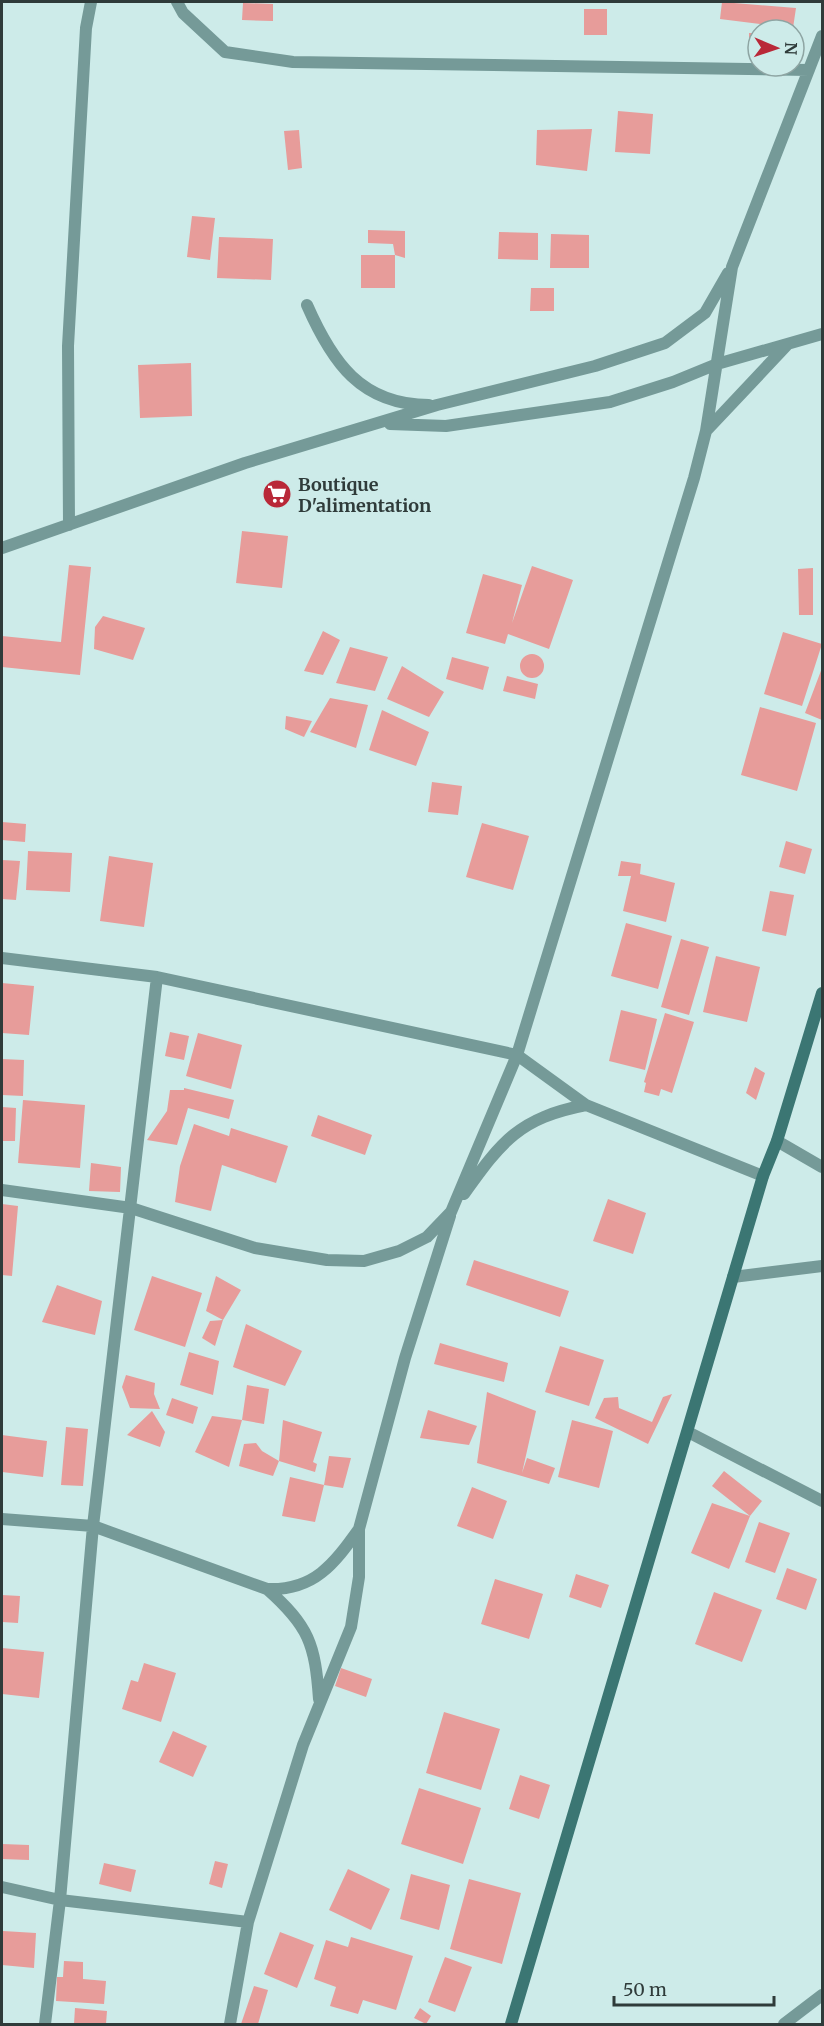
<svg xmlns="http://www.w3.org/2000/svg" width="824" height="2026" viewBox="0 0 824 2026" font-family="Merriweather,serif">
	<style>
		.building { fill: #e79c9a }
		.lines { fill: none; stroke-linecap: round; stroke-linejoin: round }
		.minor { stroke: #759a98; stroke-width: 12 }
		.secondary { stroke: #3b7673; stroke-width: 12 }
		.labels { text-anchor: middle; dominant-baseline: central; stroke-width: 5; stroke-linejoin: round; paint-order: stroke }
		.poi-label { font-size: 18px; font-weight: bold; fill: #2f3b3a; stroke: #cdebe9; text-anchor: start }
	</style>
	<rect width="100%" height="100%" fill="#cdebe9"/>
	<path class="building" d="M722,2L796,8L793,28L720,19Z
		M243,3L273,4V21L242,20Z
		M584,9H607V35H584Z
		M749,33H758V47H749Z
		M618,111L653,114L650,154L615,152Z
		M592,129L587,171L536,165L537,130Z
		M299,130L302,168L288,170L284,131Z
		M192,216L215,218L210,260L187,257Z
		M368,230L405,231V258L395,255V288H361V255H395L393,244L368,243Z
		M499,232L538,233V260L498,259Z
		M551,234L589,235V268H550Z
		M219,237L273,239L271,280L217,278Z
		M531,288H554V311H530Z
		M191,363L192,416L140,418L138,365Z
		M242,531L288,536L282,588L236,583Z
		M69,565L91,567L80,675L2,667V636L61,642Z
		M532,566L573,580L549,649L508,634L505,644L466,633L483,574L522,585L512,623Z
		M813,568V615H799L798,569Z
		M103,616L145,628L133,660L94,649L95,627Z
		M323,631L340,640L323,675L304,671Z
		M783,632L822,644L802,706L764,694Z
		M350,647L388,657L375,691L336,683Z
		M520 666a12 12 0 1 1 24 0a12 12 0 1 1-24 0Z
		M452,657L489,667L483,690L446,679Z
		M402,666L444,692L429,717L387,699Z
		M822,668V720L805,713Z
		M507,676L538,684L535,699L503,691Z
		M330,698L368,705L356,748L310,732Z
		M760,707L816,723L797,791L741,775Z
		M382,710L429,732L416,766L369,750Z
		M286,716L312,721L304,737L285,729Z
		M432,782L462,786L458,815L428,812Z
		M2,822L26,824L25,842L2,840Z
		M482,823L529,836L513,890L466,877Z
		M786,841L812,849L805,874L779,867Z
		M28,851L72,853L70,892L26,890Z
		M109,856L153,863L144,927L100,921Z
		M2,860L20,861L16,900L2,899Z
		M621,861L641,864L640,874L675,883L666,922L623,911L631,876H618Z
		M770,891L794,895L786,936L762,931Z
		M626,923L672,936L658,989L611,976Z
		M681,939L709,947L689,1015L661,1007Z
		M716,956L760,967L747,1022L703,1012Z
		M2,983L34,986L29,1035L2,1033Z
		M621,1010L657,1019L645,1070L609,1061Z
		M665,1013L694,1022L672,1093L661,1089L659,1096L644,1092L646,1083L644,1082Z
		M170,1032L189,1036L184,1060L165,1056Z
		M198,1033L242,1045L231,1089L186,1076Z
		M2,1059L24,1060L23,1096L2,1095Z
		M755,1067L765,1073L756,1100L746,1093Z
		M184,1088L234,1100L229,1119L188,1108L177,1145L147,1140L167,1111L170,1090H184Z
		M23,1100L85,1105L80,1168L18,1163Z
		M2,1107L16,1108L15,1141H2Z
		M318,1115L372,1135L365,1155L311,1136Z
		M194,1124L229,1136L231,1128L288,1146L276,1183L222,1165L211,1211L175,1202L180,1166Z
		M91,1163L121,1167L120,1192L89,1191Z
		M608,1199L646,1213L633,1254L593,1241Z
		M2,1204L18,1206L12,1276L2,1275Z
		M474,1260L569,1291L560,1317L466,1285Z
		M152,1276L202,1293L185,1347L134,1330Z
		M216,1276L241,1290L223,1320L206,1311Z
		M57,1285L102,1301L95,1335L42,1322Z
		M223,1320L215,1346L202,1338L210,1321Z
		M246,1324L302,1351L285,1386L233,1367Z
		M440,1343L508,1363L504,1382L434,1364Z
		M560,1346L604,1360L589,1406L545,1392Z
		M189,1352L219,1361L213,1395L180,1385Z
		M126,1375L155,1383L154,1394L160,1409L130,1408L122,1387Z
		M247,1385L269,1389L264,1424L242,1420Z
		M487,1392L536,1411L522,1473L527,1458L555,1468L549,1484L477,1463Z
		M672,1394L648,1444L595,1418L604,1398L618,1397L619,1408L652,1422L663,1397Z
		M172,1398L198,1407L193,1424L166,1415Z
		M428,1410L477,1426L469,1445L420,1438Z
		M152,1411L165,1432L160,1447L127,1435Z
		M212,1416L242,1420L229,1467L195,1452Z
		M283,1420L322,1432L313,1462L317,1464L315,1472L279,1461L273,1476L239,1466L244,1444L256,1443L262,1451L279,1461Z
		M572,1420L613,1431L599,1488L558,1477Z
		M66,1427L88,1429L83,1486L61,1485Z
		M2,1435L47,1441L43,1477L2,1472Z
		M329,1456L351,1458L343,1488L324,1485Z
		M724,1471L762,1501L750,1516L712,1486Z
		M290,1477L324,1485L315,1522L282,1516Z
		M472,1487L507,1501L493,1539L457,1526Z
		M712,1503L750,1516L729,1569L691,1553Z
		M759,1522L790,1533L775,1573L745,1562Z
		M787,1568L817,1579L806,1610L776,1599Z
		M576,1574L609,1585L601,1608L569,1597Z
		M495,1579L543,1594L529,1639L481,1624Z
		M714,1592L762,1610L742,1662L695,1644Z
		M2,1595L20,1596L18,1623L2,1622Z
		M2,1648L44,1652L39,1698L2,1694Z
		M144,1663L176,1673L161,1722L122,1709L131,1680L138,1682Z
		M341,1668L372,1679L366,1697L335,1686Z
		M444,1712L500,1729L481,1790L426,1773Z
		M173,1731L207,1746L193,1777L159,1762Z
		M520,1775L550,1785L539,1819L509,1809Z
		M419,1788L481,1808L463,1864L401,1844Z
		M2,1844L29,1845V1860L2,1859Z
		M215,1861L228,1864L222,1888L209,1884Z
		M104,1863L136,1870L131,1892L99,1884Z
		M348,1869L390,1889L371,1930L329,1910Z
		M411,1874L450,1885L439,1930L400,1919Z
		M469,1879L521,1893L502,1964L450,1949Z
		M3,1931L36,1933L34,1968L2,1965Z
		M280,1932L314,1945L297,1988L264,1974Z
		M351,1937L413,1956L396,2010L363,2000L358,2014L330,2006L336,1987L314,1979L326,1940L348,1947Z
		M445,1957L472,1967L455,2012L428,2002Z
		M64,1961L83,1962V1979L106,1981L104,2004L56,2001L57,1977H63Z
		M254,1986L268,1990L258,2024H241Z
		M75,2008L107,2011L106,2024H74Z
		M420,2008L431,2016L426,2024L414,2018Z"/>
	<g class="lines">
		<path class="minor" d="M177,2L183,13L225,52L293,62L809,70
			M307,305C332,362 361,405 429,405
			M390,424L446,426L610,402L673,382L717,364L822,334
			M707,430L787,345
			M69,525L68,346L86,28L91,2
			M2,548L245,463L437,405L595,366L665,343L705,313L728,273
			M2,958L157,977L517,1055L586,1105L763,1176
			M777,1141L822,1167
			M2,1190L131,1208L255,1248L327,1260L364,1261L399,1251L427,1237L451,1212L517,1055L694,478L706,431L732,267L822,36
			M464,1194C502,1141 519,1118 586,1105
			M733,1277L822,1266
			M688,1432L822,1501
			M2,1519L93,1526L267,1589C314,1591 334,1564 359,1529
			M267,1589C309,1626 315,1644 319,1699
			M2,1887L60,1900L248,1922
			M45,2024L60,1900L93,1526L157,977
			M230,2024L248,1922L303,1745L351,1627L359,1577V1529L405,1358L450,1216
			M784,2024L822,1995"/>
		<path class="secondary" d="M511,2024L763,1176L777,1141L822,993"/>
	</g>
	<defs>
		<g id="supermarket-disc" transform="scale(1.5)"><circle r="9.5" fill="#b92838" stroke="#cdebe9"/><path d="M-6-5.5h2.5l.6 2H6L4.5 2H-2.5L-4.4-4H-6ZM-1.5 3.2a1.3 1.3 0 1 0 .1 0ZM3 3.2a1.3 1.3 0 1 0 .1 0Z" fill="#fff"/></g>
	</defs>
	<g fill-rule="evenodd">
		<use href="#supermarket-disc" x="277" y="494"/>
	</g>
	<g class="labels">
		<g class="poi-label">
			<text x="298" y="484">Boutique<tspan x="298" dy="21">D'alimentation</tspan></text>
		</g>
	</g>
	<rect width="824" height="2026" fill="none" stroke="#2f3b3a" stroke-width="6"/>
	<g transform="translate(776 48) rotate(92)"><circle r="28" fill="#cdebe9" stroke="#8ea5a3" stroke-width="1.5"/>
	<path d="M0-4.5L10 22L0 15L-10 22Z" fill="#b92838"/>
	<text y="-9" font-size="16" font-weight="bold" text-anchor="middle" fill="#2f3b3a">N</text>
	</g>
	<path d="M614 1996v9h160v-9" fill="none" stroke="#2f3b3a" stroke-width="3"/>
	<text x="623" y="1996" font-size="18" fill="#2f3b3a" stroke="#cdebe9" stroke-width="4.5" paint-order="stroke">50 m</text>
</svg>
